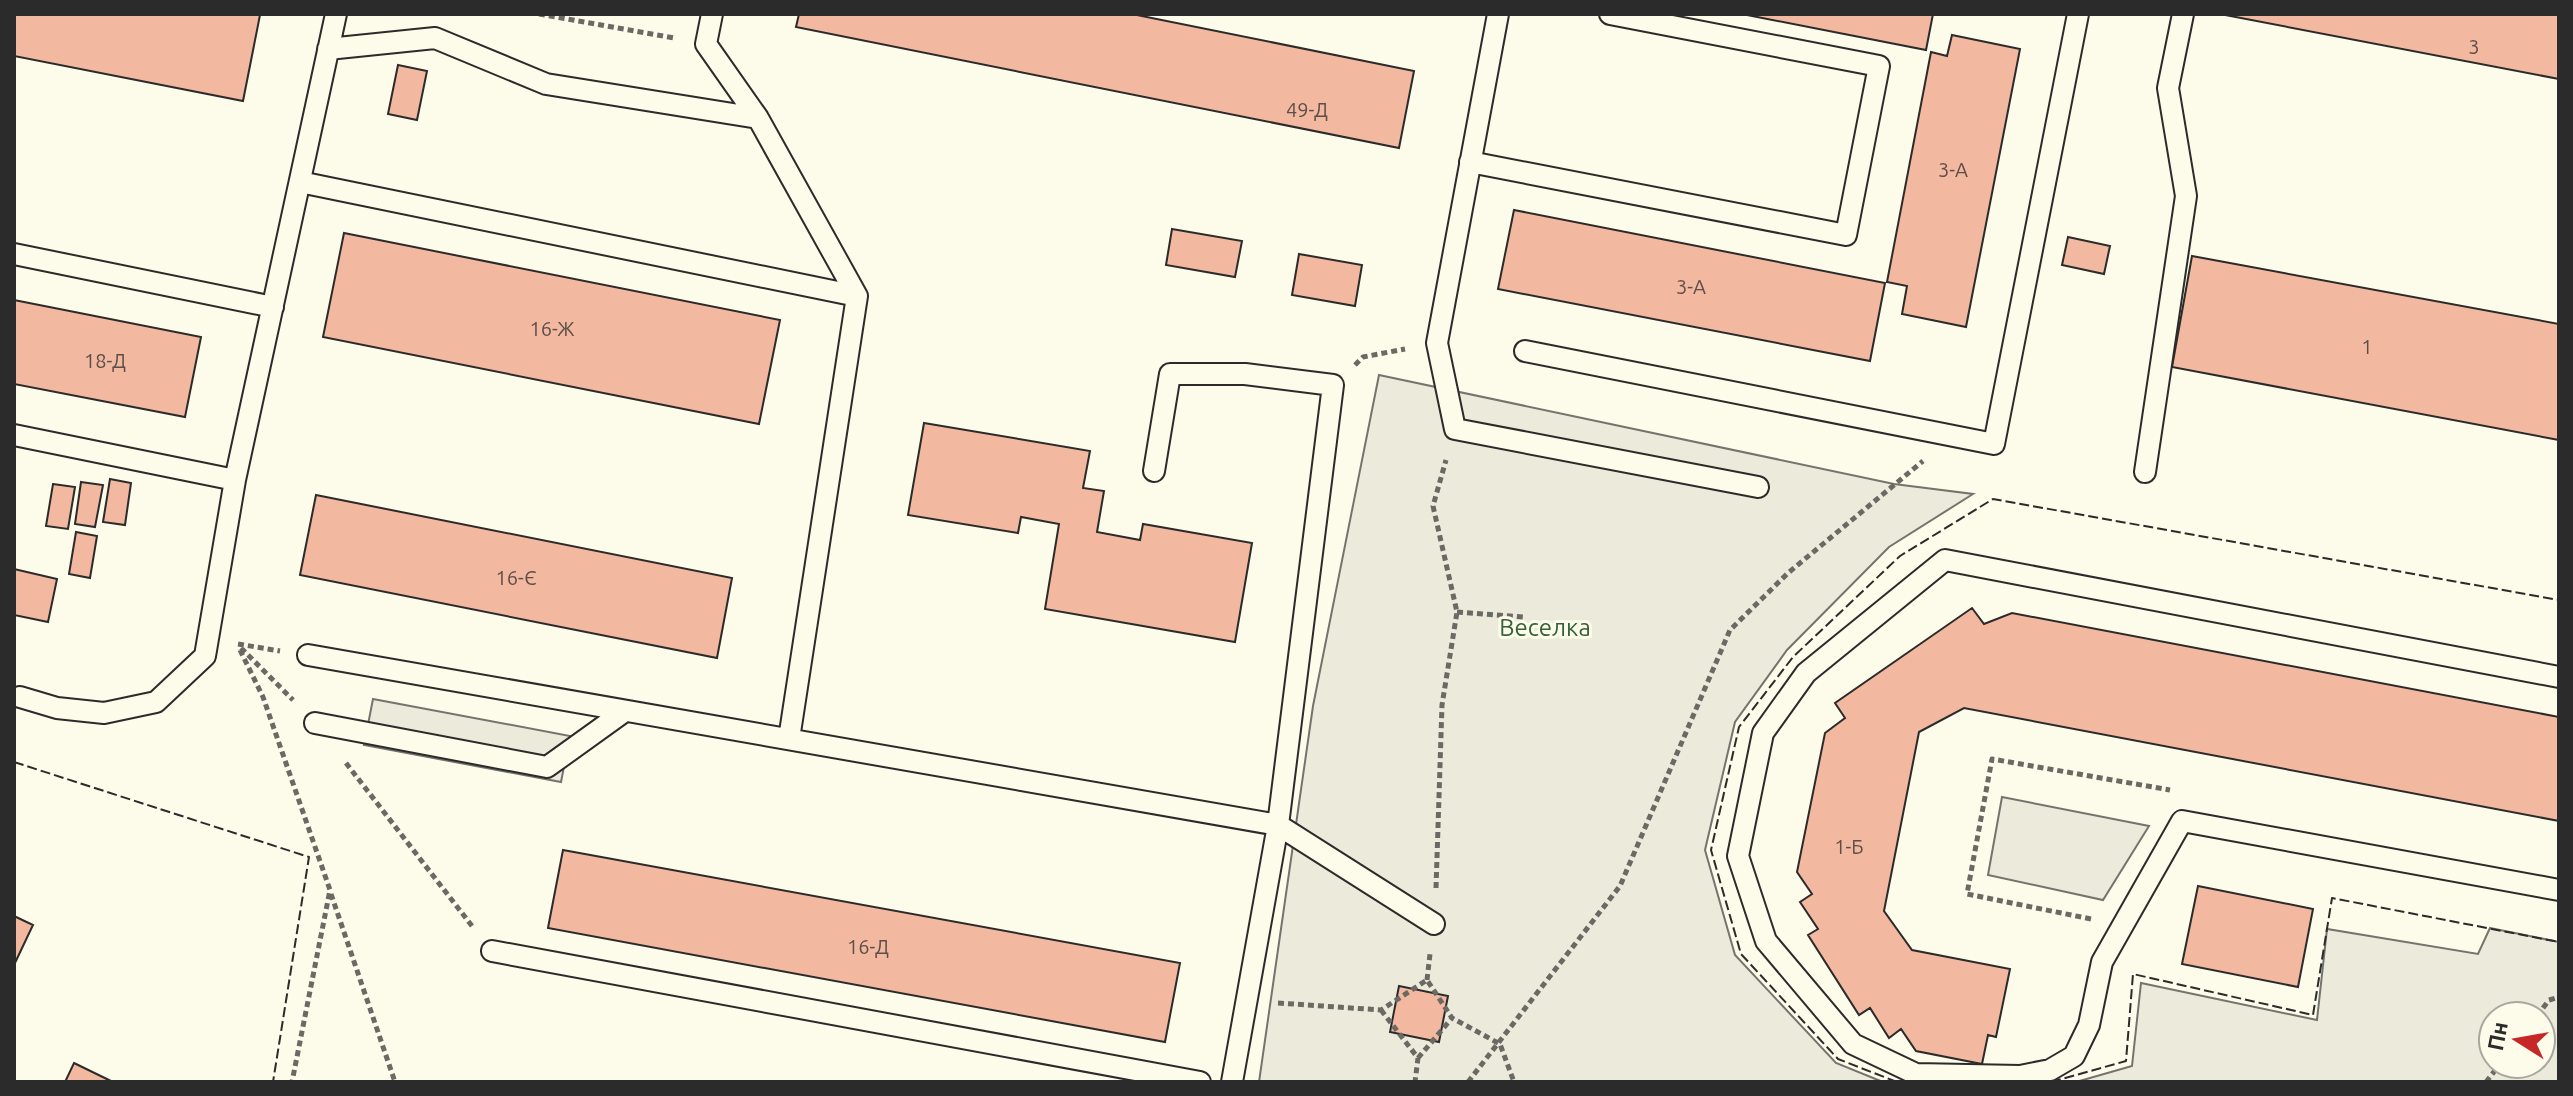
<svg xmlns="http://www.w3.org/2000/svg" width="2573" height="1096" viewBox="0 0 2573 1096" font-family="Ubuntu,sans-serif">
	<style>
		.green { fill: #ecebdb; stroke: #74746e; stroke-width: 2; fill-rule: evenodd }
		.parking { fill: #eceadb; stroke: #74746e; stroke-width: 2 }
		.building { fill: #f2b8a0; stroke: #2b2b2b; stroke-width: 2 }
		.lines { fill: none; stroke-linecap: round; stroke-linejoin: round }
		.service-casing { stroke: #2b2b2b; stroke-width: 24 }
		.path { stroke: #6a6964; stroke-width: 5; stroke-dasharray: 6 4; stroke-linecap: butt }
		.service { stroke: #fdfbea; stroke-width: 20 }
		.fence { stroke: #2b2b2b; stroke-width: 2; stroke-dasharray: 10 4; stroke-linecap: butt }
		.labels { text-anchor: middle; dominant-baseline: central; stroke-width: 6; stroke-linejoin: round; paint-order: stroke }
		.number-label { font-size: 20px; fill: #5d4e48 }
		.park-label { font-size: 24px; fill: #34623c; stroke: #fdfbea }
	</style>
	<rect width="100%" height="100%" fill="#fdfbea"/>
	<path class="green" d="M1379,375L1894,484L1973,494L1889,547L1787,650L1735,722L1705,850L1735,955L1836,1063L1883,1082H1259L1313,706Z
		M2002,797L2149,826L2103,900L1988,875Z
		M2490,928L2559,942V1082H2076L2132,1066L2141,983L2317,1020L2327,929L2478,954ZM2493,1016H2541V1064H2493Z"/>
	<path class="parking" d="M373,699L570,736L561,782L364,745Z"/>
	<path class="building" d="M14,14H256L260,15L243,101L14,56Z
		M799,14H1132L1414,71L1399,148L796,27Z
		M1742,14H1933L1926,50Z
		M2220,14H2559V79Z
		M1952,35L2020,49L1966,327L1902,314L1907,286L1887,282L1931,52L1947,56Z
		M1952,35L2020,49L1966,327L1902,314L1907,286L1887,282L1931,52L1947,56Z
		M398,65L427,71L417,120L388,114Z
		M1514,210L1885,283L1870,361L1498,289Z
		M1514,210L1885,283L1870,361L1498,289Z
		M1172,229L1242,241L1235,277L1166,265Z
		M344,233L780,320L759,424L323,337Z
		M2068,237L2110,246L2104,274L2062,265Z
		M1299,254L1362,265L1355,306L1292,295Z
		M2192,256L2559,324V440L2172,367Z
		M14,300L201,337L185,417L14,384Z
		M924,423L1090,451L1083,488L1104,491L1097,532L1140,540L1143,524L1252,543L1235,642L1045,609L1059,524L1021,517L1018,533L908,515Z
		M110,479L131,483L125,525L103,522Z
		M81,482L103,485L95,527L75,524Z
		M53,484L75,487L68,529L46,526Z
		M316,495L732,578L717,658L300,575Z
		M76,532L97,536L90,578L69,574Z
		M14,569L57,579L48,622L14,615Z
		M1972,608L1984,624L2012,613L2559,717V821L1964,708L1919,732L1884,911L1912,950L2010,969L1996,1037L1988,1035L1982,1064L1916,1051L1901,1029L1889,1038L1870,1008L1859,1015L1808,935L1818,929L1800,902L1812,894L1797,872L1825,733L1845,718L1835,703Z
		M563,850L1180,963L1165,1042L548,928Z
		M2198,886L2313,909L2298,987L2182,964Z
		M14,916L33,925L14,965Z
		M1399,986L1448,996L1439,1042L1390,1032Z
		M74,1063L113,1082H65Z"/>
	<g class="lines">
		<g class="service-casing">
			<path id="service" d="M712,14L706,44L758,118L857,296L789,739
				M1498,14L1437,343L1455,429L1758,487
				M328,49L435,38L546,84L758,118
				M1470,162L1846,235L1879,66L1610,14
				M300,182L857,296
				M14,254L273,307
				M1525,351L1994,444L2078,14
				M14,435L235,480
				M1154,471L1170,374H1245L1333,385L1278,825L1434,924
				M2145,472L2186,196L2168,88L2183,14
				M308,655L1278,825L1232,1082
				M2559,677L1945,560L1806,673L1763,733L1738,856L1766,941L1853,1044L1916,1074L2020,1076L2050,1070L2074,1056L2089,1025L2102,962L2182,821L2559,890
				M20,697L57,708L104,713L156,702L205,656L235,480L336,14
				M315,723L547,767L625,711
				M492,951L1200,1082"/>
		</g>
		<path class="path" d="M539,14L674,38
			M1355,365L1363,357L1405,349
			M1457,612L1524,617
			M238,644L280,651
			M241,648L293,700
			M240,650L263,697L330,890L292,1082
			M346,763L472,926
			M1436,888L1442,705L1457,612L1433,506L1446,460
			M331,894L395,1082
			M2091,919L1967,894L1992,759L2170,790
			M1427,980L1430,954
			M1278,1003L1381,1010L1427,980L1452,1018L1500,1044L1514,1082
			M1381,1010L1418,1058L1415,1082
			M2537,1016L2549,1000L2559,997
			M1418,1058L1452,1018
			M1468,1082L1620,886L1730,630L1788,573L1923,461
			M2486,1082L2500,1064"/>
		<use href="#service" class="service"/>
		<path class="fence" d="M14,762L309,857L273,1082
			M1897,1082L1838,1059L1741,954L1711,850L1739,727L1793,657L1900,556L1993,499L2559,600
			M2051,1082L2126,1061L2133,974L2313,1015L2332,898L2559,942"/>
	</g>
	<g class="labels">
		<g class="number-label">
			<text x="2474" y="46">3</text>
			<text x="1307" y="109">49-Д</text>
			<text x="1953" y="169">3-А</text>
			<text x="1691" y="286">3-А</text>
			<text x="552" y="328">16-Ж</text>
			<text x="2367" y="346">1</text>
			<text x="105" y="360">18-Д</text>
			<text x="516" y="577">16-Є</text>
			<text x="1849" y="846">1-Б</text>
			<text x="868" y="946">16-Д</text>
		</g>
		<g class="park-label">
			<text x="1545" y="627">Веселка</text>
		</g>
	</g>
	<rect width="2573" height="1096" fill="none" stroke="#2b2b2b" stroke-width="32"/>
	<g transform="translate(2517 1040) rotate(281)"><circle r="38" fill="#fdfbea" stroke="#a9a89e" stroke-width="2"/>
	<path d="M0-6L14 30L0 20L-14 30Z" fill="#c62828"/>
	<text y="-12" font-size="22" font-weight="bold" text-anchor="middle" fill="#2b2b2b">Пн</text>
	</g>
</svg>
